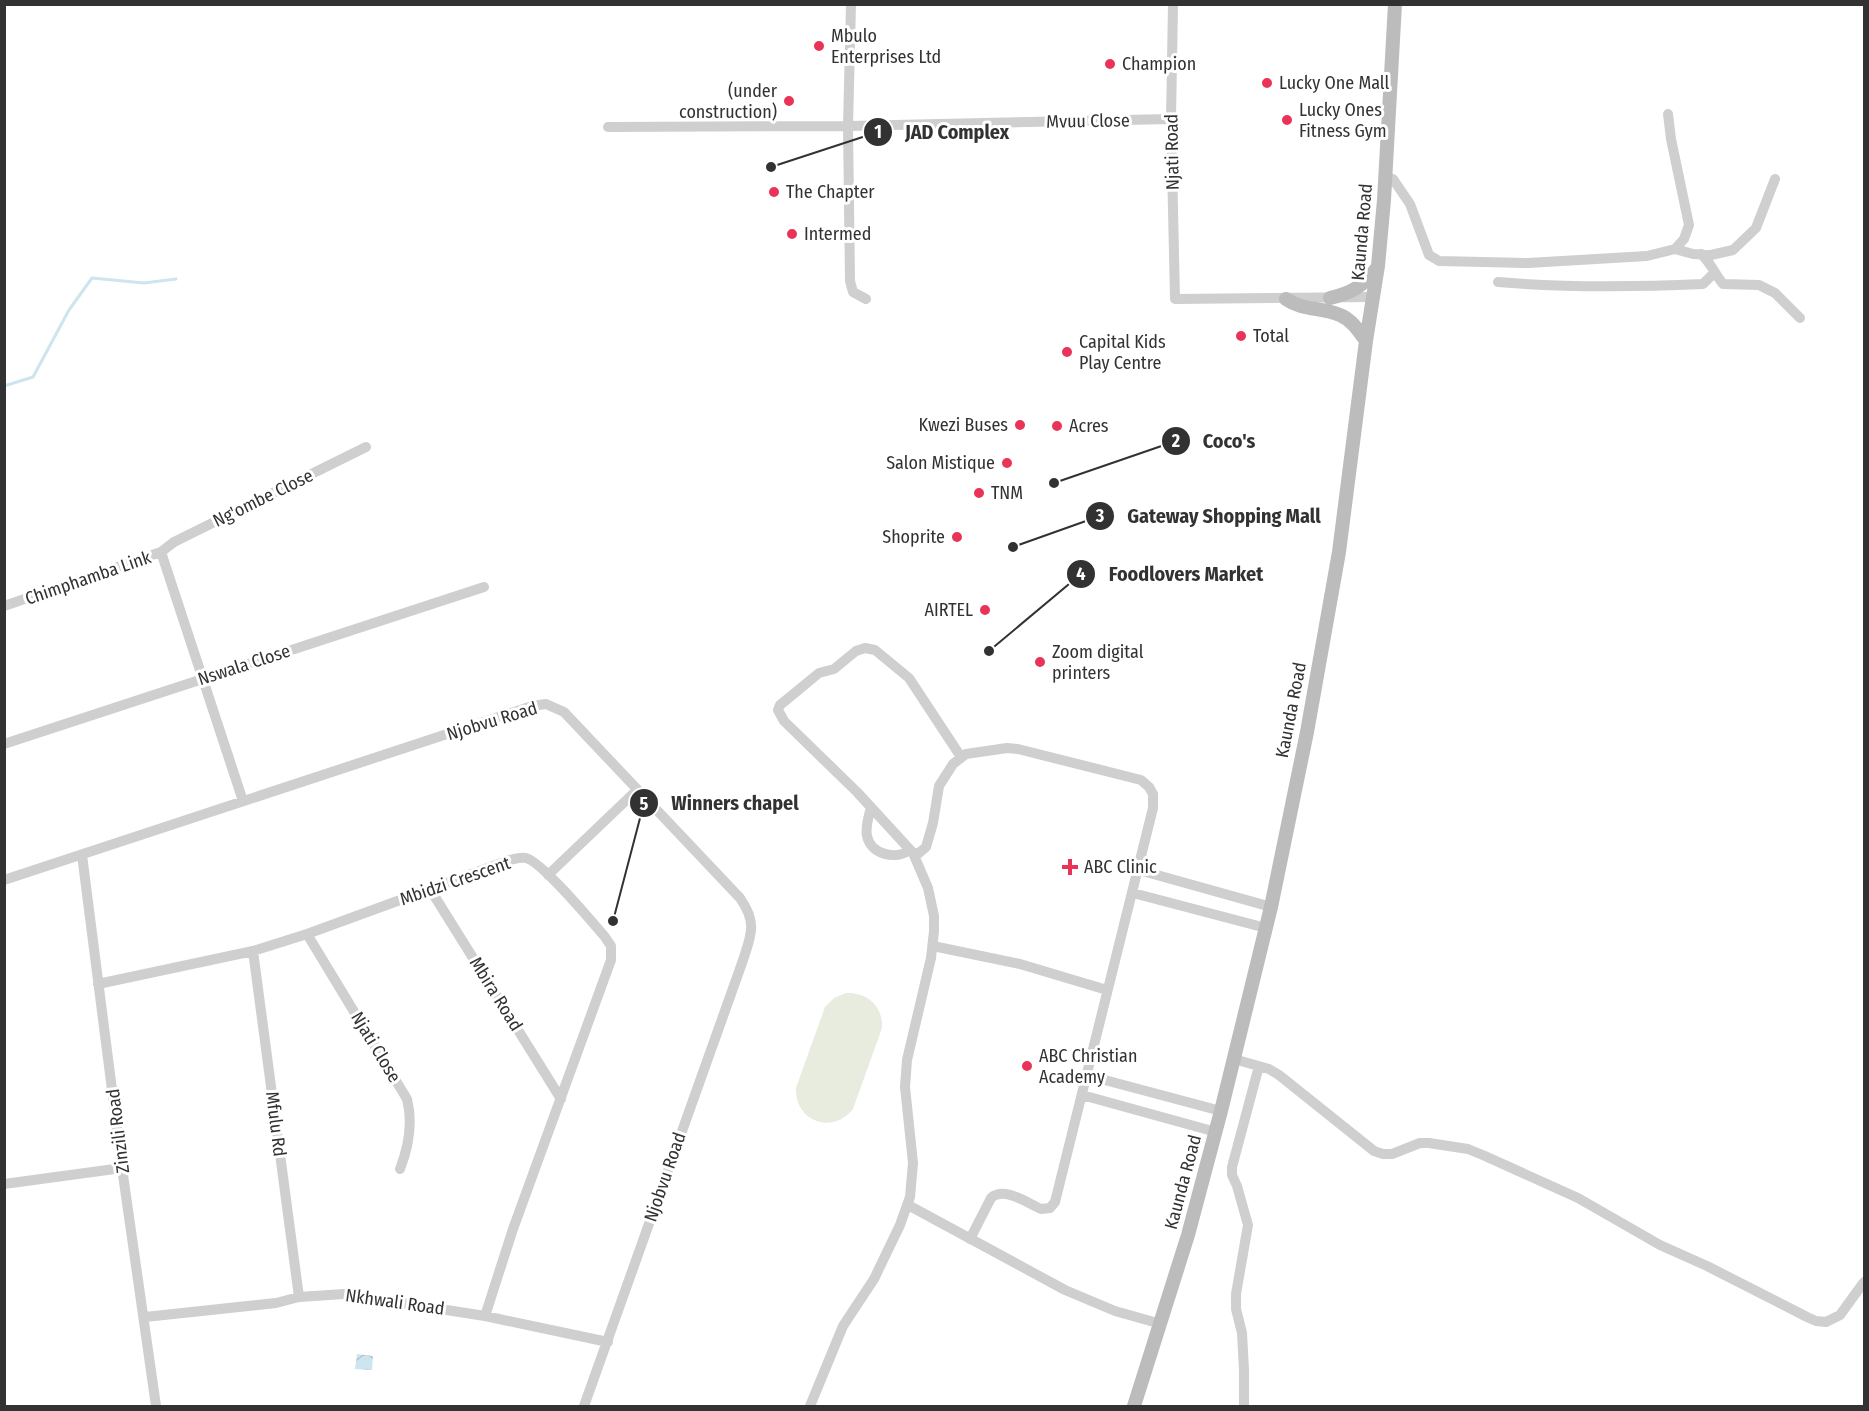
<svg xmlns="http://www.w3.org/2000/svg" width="1869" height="1411" viewBox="0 0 1869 1411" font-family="'Fira Sans Condensed',sans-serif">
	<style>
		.pitch { fill: #e7ecde }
		.water { fill: url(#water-waves) }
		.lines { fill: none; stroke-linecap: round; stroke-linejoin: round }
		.stream { stroke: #cde5ee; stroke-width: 3 }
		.street { stroke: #cfcfcf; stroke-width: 10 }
		.secondary { stroke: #bcbcbc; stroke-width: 14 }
		.poi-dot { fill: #e93458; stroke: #fff; stroke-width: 2 }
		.labels { text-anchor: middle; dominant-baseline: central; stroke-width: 6; stroke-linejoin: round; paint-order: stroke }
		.poi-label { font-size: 18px; fill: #323232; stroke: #fff; text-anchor: start }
		.street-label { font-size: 18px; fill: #323232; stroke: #fff }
		.leader { fill: none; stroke: #323232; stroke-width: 2 }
		.callout-dot { fill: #323232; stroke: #fff; stroke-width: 2 }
		.mark-label { font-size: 18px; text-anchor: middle; font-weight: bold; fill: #fff }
		.callout-label { font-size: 20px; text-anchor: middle; font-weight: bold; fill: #323232; stroke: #fff; stroke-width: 6; stroke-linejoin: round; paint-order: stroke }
	</style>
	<defs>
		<pattern id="water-waves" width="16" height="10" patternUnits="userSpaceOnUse" patternTransform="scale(1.5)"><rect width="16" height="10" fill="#cde5ee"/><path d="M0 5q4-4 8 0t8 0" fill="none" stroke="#b0c5cd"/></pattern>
	</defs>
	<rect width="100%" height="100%" fill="#fff"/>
	<path class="pitch" d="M846,993C867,992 883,1006 882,1028L853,1109C832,1135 795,1122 796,1088L825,1007L834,998Z"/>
	<path class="water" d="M357,1354L373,1356L372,1370L355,1369Z"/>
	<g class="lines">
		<path class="stream" d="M4,386L33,377L69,310L92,278L144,283L176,279"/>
		<path class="street" d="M851,4L848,126L850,281L853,292L866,299
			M1173,4L1171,119L1175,299L1374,297
			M1668,114L1671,139L1689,225L1684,239L1675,249
			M608,127L848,126L1171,119
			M1385,177L1393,179L1410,204L1429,255L1439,261L1528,263L1647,256L1675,249L1693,254L1711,255L1733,250L1756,228L1775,179
			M1701,254C1711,263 1715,274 1723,284L1759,285L1775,293L1800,318
			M1498,282C1567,288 1634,287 1703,284L1714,273
			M161,552L174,542L366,447
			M4,606L161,552L243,801
			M4,744L484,587
			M871,807C869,816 865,826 867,836C871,855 896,860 910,850
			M913,853H919L926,847L933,823L939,786L953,764L966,754L1007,748L1018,749L1141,780L1149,787L1153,794V808L1055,1202L1050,1208L1041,1209C1027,1203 1004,1186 991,1198L970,1239
			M82,855L122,1168L156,1406
			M1139,870L1271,907
			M548,875L637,790
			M4,880L532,706L546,704L564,712L740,898C758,924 751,935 742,963L584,1406
			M430,889L561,1099
			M1133,893L1266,928
			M307,934L407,1099C413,1123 409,1146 400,1169
			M933,946L1020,964L1107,990
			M253,951L299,1297
			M98,984L253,951L307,934L507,861C513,859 520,857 526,858C542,862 592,922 605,937L611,946V960L513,1229L485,1316
			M1234,1059L1269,1069L1279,1075L1374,1151L1383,1154H1392L1420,1143H1429L1468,1149L1485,1156L1578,1198L1660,1245L1707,1266L1807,1317L1816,1321L1826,1322L1840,1315L1864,1282
			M1086,1075L1221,1111
			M1082,1095L1216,1132
			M4,1184L122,1168
			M908,1205L1065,1290L1115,1311L1161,1324
			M145,1317L276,1303L299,1297L344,1294L485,1316L608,1342
			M810,1406L843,1326L874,1279L900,1225L910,1197L913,1163L905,1087L907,1060L931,958L934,931V916L928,888L913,853L857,792L784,721L778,710L780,705L785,701L819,673L834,669L856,651L865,648L875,650L909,678L961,757
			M1244,1406V1370L1242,1333L1236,1309V1294L1248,1225L1237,1186L1232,1175V1167L1259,1066"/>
		<path class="secondary" d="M1330,298C1352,293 1363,286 1377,268
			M1286,299C1303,311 1321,307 1340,315C1352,320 1359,331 1366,341
			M1134,1406L1188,1235L1221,1111L1271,907L1307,732L1339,552L1366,341L1378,266L1384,200L1395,4"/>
	</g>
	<g class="poi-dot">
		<circle cx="819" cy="46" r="6"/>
		<circle cx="1110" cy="64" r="6"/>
		<circle cx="1267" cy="83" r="6"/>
		<circle cx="789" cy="101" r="6"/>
		<circle cx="1287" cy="120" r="6"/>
		<circle cx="774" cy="192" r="6"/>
		<circle cx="792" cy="234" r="6"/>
		<circle cx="1241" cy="336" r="6"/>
		<circle cx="1067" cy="352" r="6"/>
		<circle cx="1020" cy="425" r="6"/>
		<circle cx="1057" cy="426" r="6"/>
		<circle cx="1007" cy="463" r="6"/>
		<circle cx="979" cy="493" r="6"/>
		<circle cx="957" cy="537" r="6"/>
		<circle cx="985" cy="610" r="6"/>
		<circle cx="1040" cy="662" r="6"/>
		<path d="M1067 858h6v6h6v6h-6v6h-6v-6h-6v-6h6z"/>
		<circle cx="1027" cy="1066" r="6"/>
	</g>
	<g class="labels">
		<g class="poi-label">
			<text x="831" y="36">Mbulo<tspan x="831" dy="21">Enterprises Ltd</tspan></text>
			<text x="1122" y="64">Champion</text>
			<text x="1279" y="83">Lucky One Mall</text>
			<text x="777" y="91" text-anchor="end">(under<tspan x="777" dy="21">construction)</tspan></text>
			<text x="1299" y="110">Lucky Ones<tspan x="1299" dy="21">Fitness Gym</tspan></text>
			<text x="786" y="192">The Chapter</text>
			<text x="804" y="234">Intermed</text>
			<text x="1253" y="336">Total</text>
			<text x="1079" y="342">Capital Kids<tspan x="1079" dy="21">Play Centre</tspan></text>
			<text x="1008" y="425" text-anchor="end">Kwezi Buses</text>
			<text x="1069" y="426">Acres</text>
			<text x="995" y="463" text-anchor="end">Salon Mistique</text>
			<text x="991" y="493">TNM</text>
			<text x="945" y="537" text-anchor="end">Shoprite</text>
			<text x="973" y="610" text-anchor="end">AIRTEL</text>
			<text x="1052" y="652">Zoom digital<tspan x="1052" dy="21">printers</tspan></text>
			<text x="1084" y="867">ABC Clinic</text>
			<text x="1039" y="1056">ABC Christian<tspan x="1039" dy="21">Academy</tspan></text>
		</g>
		<g class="street-label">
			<text transform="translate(1088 121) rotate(-1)">Mvuu Close</text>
			<text transform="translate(1172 152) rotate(-91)">Njati Road</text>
			<text transform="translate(1362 232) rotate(-85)">Kaunda Road</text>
			<text transform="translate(263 498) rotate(-26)">Ng'ombe Close</text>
			<text transform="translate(88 578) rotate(-19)">Chimphamba Link</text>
			<text transform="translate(244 665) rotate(-18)">Nswala Close</text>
			<text transform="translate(1291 710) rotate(-79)">Kaunda Road</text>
			<text transform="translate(492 721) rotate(-17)">Njobvu Road</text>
			<text transform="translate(455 881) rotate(-19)">Mbidzi Crescent</text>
			<text transform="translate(496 994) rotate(58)">Mbira Road</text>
			<text transform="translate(376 1047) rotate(59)">Njati Close</text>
			<text transform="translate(276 1124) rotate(83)">Mfulu Rd</text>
			<text transform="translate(118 1131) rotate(-97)">Zinzili Road</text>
			<text transform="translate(665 1177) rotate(-71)">Njobvu Road</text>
			<text transform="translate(1183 1182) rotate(-75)">Kaunda Road</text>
			<text transform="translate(395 1302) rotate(8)">Nkhwali Road</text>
		</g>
	</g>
	<path class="leader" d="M771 167L878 132M1054 483L1176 441M1013 547L1100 516M989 651L1081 574M613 921L644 803"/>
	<g class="callout-dot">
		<circle cx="771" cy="167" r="6"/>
		<circle cx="1054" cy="483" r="6"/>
		<circle cx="1013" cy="547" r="6"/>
		<circle cx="989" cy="651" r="6"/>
		<circle cx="613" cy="921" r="6"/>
		<circle cx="878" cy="132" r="15"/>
		<circle cx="1176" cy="441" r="15"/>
		<circle cx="1100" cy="516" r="15"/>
		<circle cx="1081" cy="574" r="15"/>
		<circle cx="644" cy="803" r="15"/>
	</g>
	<g class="mark-label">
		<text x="878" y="138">1</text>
		<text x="1176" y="447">2</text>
		<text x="1100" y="522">3</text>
		<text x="1081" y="580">4</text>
		<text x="644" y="810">5</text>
	</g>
	<g class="callout-label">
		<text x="957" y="139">JAD Complex</text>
		<text x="1229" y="448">Coco's</text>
		<text x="1224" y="523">Gateway Shopping Mall</text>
		<text x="1186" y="581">Foodlovers Market</text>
		<text x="735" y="810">Winners chapel</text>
	</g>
	<rect width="1869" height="1411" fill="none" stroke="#323232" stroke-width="12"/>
</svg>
